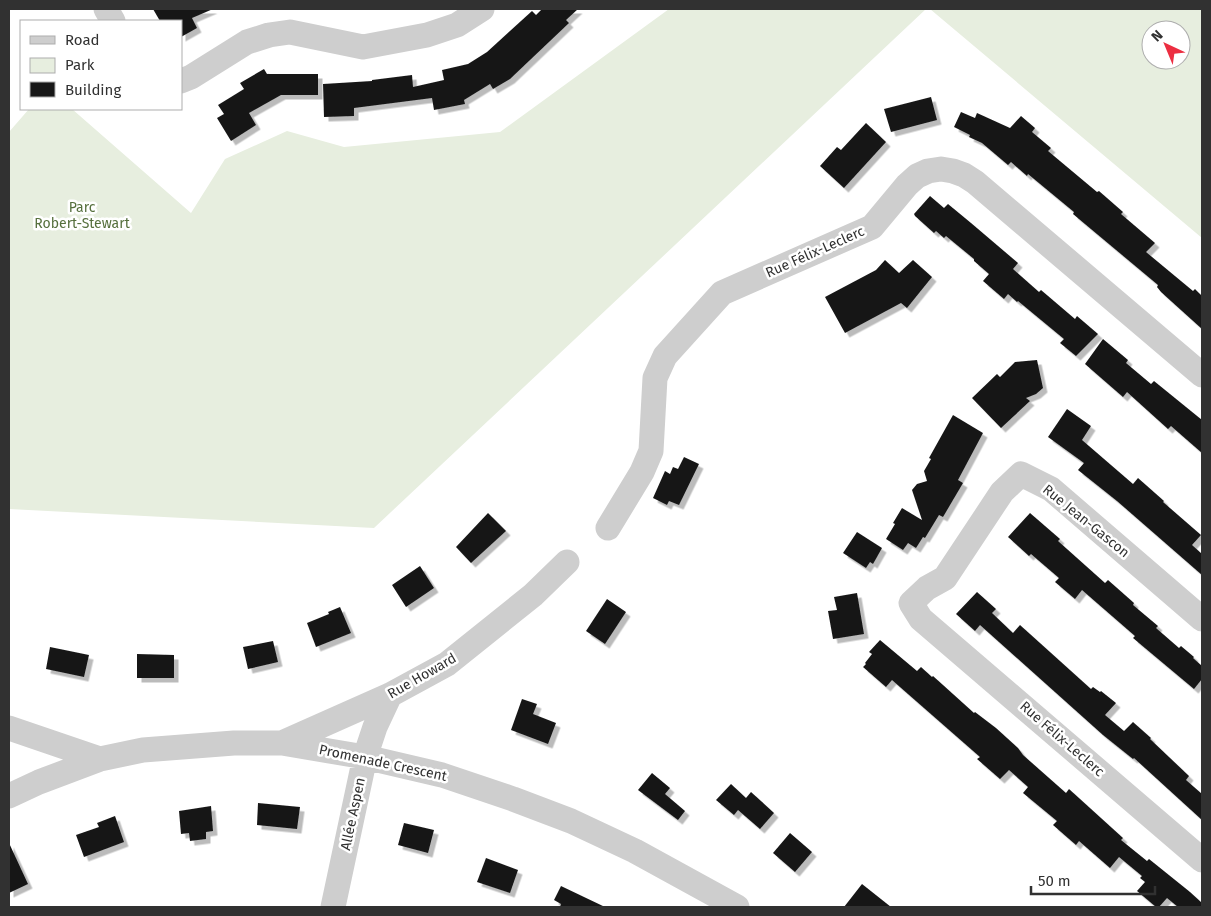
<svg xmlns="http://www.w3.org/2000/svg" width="1211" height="916" viewBox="0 0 1211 916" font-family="'Fira Sans',sans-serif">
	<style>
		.green { fill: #e7eedf; fill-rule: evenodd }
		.building { fill: #181818; filter: url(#shadow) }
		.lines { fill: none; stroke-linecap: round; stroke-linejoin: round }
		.minor { stroke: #cecece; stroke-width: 25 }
		.labels { text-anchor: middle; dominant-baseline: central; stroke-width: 5; stroke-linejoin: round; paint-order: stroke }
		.park-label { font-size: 14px; fill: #556f3c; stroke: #fff }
		.street-label { font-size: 14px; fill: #313131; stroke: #fff }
	</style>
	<defs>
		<filter id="shadow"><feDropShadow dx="4.5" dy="4.5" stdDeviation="0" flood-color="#0004"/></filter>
	</defs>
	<rect width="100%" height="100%" fill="#fff"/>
	<path class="green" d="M669,9H926L374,528L9,509V132L29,109H72L191,213L225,159L287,131L344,147L500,132Z
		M930,9H1202V238ZM1151,30H1181V60H1151Z"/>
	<path class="building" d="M153,9H213L192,18L197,28L181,37V21H160Z
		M542,9H578L566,20L569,23L510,79L493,89L490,84L464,100L465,104L434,110L432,98L354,108V116L324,117L323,84L372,81V80L412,75L413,87L444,80L442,70L468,64L487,52L532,11L536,15Z
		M264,69L267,74H318V95H281L249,113L256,125L231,141L217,118L224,114L218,105L244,89L240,83Z
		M931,97L937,120L891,132L884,109Z
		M961,112L975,118L977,113L1010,128L1021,116L1035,128L1032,132L1051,148L1048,151L1097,192L1099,191L1123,212L1121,214L1155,243L1146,252L1193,291L1195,289L1202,296V329L1161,292L1157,287L1158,285L1073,214L1074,212L1028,174L1027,176L1011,162L1008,165L982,143L969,137L970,135L954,127Z
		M866,123L886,142L844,188L820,166L837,147L841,150Z
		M930,196L944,208L948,204L971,223L1018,263L1013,269L1039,292L1041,290L1075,319L1077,316L1098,334L1076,356L1060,343L1064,339L1018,301L1017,302L1008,294L1004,299L983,281L989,274L974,261V259L946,236L944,238L936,231L934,233L915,216L914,214Z
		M885,260L899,273L913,260L932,277L907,308L901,303L845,333L825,297L876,270Z
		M1103,339L1128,360L1126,363L1151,384L1154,381L1202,420V453L1171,426L1168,429L1127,392L1123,397L1085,364Z
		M1037,360L1043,388L1036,394L1026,398L1030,401L1001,428L972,398L997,374L1000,377L1015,362Z
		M1067,409L1091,426L1082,440L1133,484L1138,478L1164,501L1163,502L1201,535L1192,545L1202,554V575L1117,501L1078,470L1084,463L1048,437Z
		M953,415L983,433L958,480L963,483L943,517L939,515L925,538L923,537L916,548L908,543L903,550L886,539L895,524L893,523L902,508L922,520L912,490L917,484L927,481L924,471L931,459L929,458Z
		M684,457L699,464L679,505L669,501L667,505L653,498L665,471L670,474L673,467L678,469Z
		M488,513L506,531L471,563L456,547Z
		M1030,513L1060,539L1058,541L1105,583L1108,580L1134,603L1133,605L1158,626L1156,628L1179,648L1181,646L1194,657L1193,658L1202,666V679L1194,689L1133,638L1135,636L1082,590L1075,599L1055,582L1059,578L1031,554L1029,556L1008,537Z
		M857,532L882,548L873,564L870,562L866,568L843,553Z
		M420,566L434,588L406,607L392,585Z
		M977,592L996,609L992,613L1013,633L1020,625L1091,689L1093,687L1100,692L1101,691L1116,703L1105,715L1124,731L1133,722L1151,738L1150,739L1189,776L1186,780L1202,794V820L1134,758L1133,759L1103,735L980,625L975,631L956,614Z
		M857,593L864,634L833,639L828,611L837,610L834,597Z
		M607,599L626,612L605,644L586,631Z
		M340,607L351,633L316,647L307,623L329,614L328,612Z
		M880,640L917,671L921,667L932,677L933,676L974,713L975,712L996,728L1018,748L1023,755L1066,793L1069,789L1123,838L1121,840L1147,861L1149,859L1190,892L1202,903V907H1178L1167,898L1159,907H1156L1137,891L1145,882L1140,878L1142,876L1119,857L1110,868L1079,841L1076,845L1053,825L1057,821L1023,793L1028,787L1009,770L1000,779L977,759L980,757L892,680L886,687L863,667L866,664L865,663L872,654L869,652Z
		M273,641L278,662L248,669L243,647Z
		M50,647L89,655L84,677L46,669Z
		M137,654L174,655V678H137Z
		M522,699L537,704L533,714L556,723L548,744L511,730Z
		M652,773L670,788L665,794L685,811L678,820L638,790Z
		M731,784L746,798L751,792L774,813L760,829L738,810L734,815L716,800Z
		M258,803L300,807L297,829L257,825Z
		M211,806L213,831L206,832V839L190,841L189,833L181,834L179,811Z
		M115,816L124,842L84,857L76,835L99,827L97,823Z
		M404,823L434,830L428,853L398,845Z
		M790,833L812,852L795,872L773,853Z
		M9,843L28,884L9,893Z
		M486,858L518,870L510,893L477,882Z
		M862,884L891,907H844Z
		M561,886L605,907H560L561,904L554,900Z"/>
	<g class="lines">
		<path class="minor" d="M106,9L113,21
			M181,81L191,77L247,42L269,35L290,32L363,47L427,35L457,25L482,9
			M608,528L642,472L651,451L655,378L665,356L722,293L872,227L907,185L917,176L928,171L941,169L953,171L964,175L975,182L1202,375
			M1202,619L1051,489L1021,474L1002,492L945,578L927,588L911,603L921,619L1202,860
			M9,728L100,759
			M282,743L390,695L447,664L533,595L567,562
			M9,796L39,782L100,759L143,750L234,743H282L365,757L442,775L513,799L571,821L635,851L737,907
			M333,907L365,757L375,727L390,695"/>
	</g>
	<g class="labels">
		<g class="park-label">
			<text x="82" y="207">Parc<tspan x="82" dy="16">Robert-Stewart</tspan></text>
		</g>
		<g class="street-label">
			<text transform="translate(815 252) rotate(-24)">Rue Félix-Leclerc</text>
			<text transform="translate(1086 521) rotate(39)">Rue Jean-Gascon</text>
			<text transform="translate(422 676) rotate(-30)">Rue Howard</text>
			<text transform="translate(1062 739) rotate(41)">Rue Félix-Leclerc</text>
			<text transform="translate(383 763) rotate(12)">Promenade Crescent</text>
			<text transform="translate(353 814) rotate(-78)">Allée Aspen</text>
		</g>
	</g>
	<rect width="1211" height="916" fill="none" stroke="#313131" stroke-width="20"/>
	<rect x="20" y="20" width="162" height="90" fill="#ffffff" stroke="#adadad"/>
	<rect x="30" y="36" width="25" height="8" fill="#cecece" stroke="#adadad"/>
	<text x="65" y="45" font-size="15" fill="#313131">Road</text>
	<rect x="30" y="58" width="25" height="15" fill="#e7eedf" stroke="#adadad"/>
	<text x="65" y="70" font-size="15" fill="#313131">Park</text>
	<rect x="30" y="82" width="25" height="15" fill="#181818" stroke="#adadad"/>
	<text x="65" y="95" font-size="15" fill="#313131">Building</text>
	<g transform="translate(1166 45) rotate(316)"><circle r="24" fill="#ffffff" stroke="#adadad"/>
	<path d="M0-4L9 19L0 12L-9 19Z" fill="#ec2e41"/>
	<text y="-8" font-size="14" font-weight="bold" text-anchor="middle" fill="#313131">N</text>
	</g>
	<path d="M1031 886v8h124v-8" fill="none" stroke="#313131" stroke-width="2.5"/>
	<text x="1038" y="886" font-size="15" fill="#313131" stroke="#ffffff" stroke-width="4" paint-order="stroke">50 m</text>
</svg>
